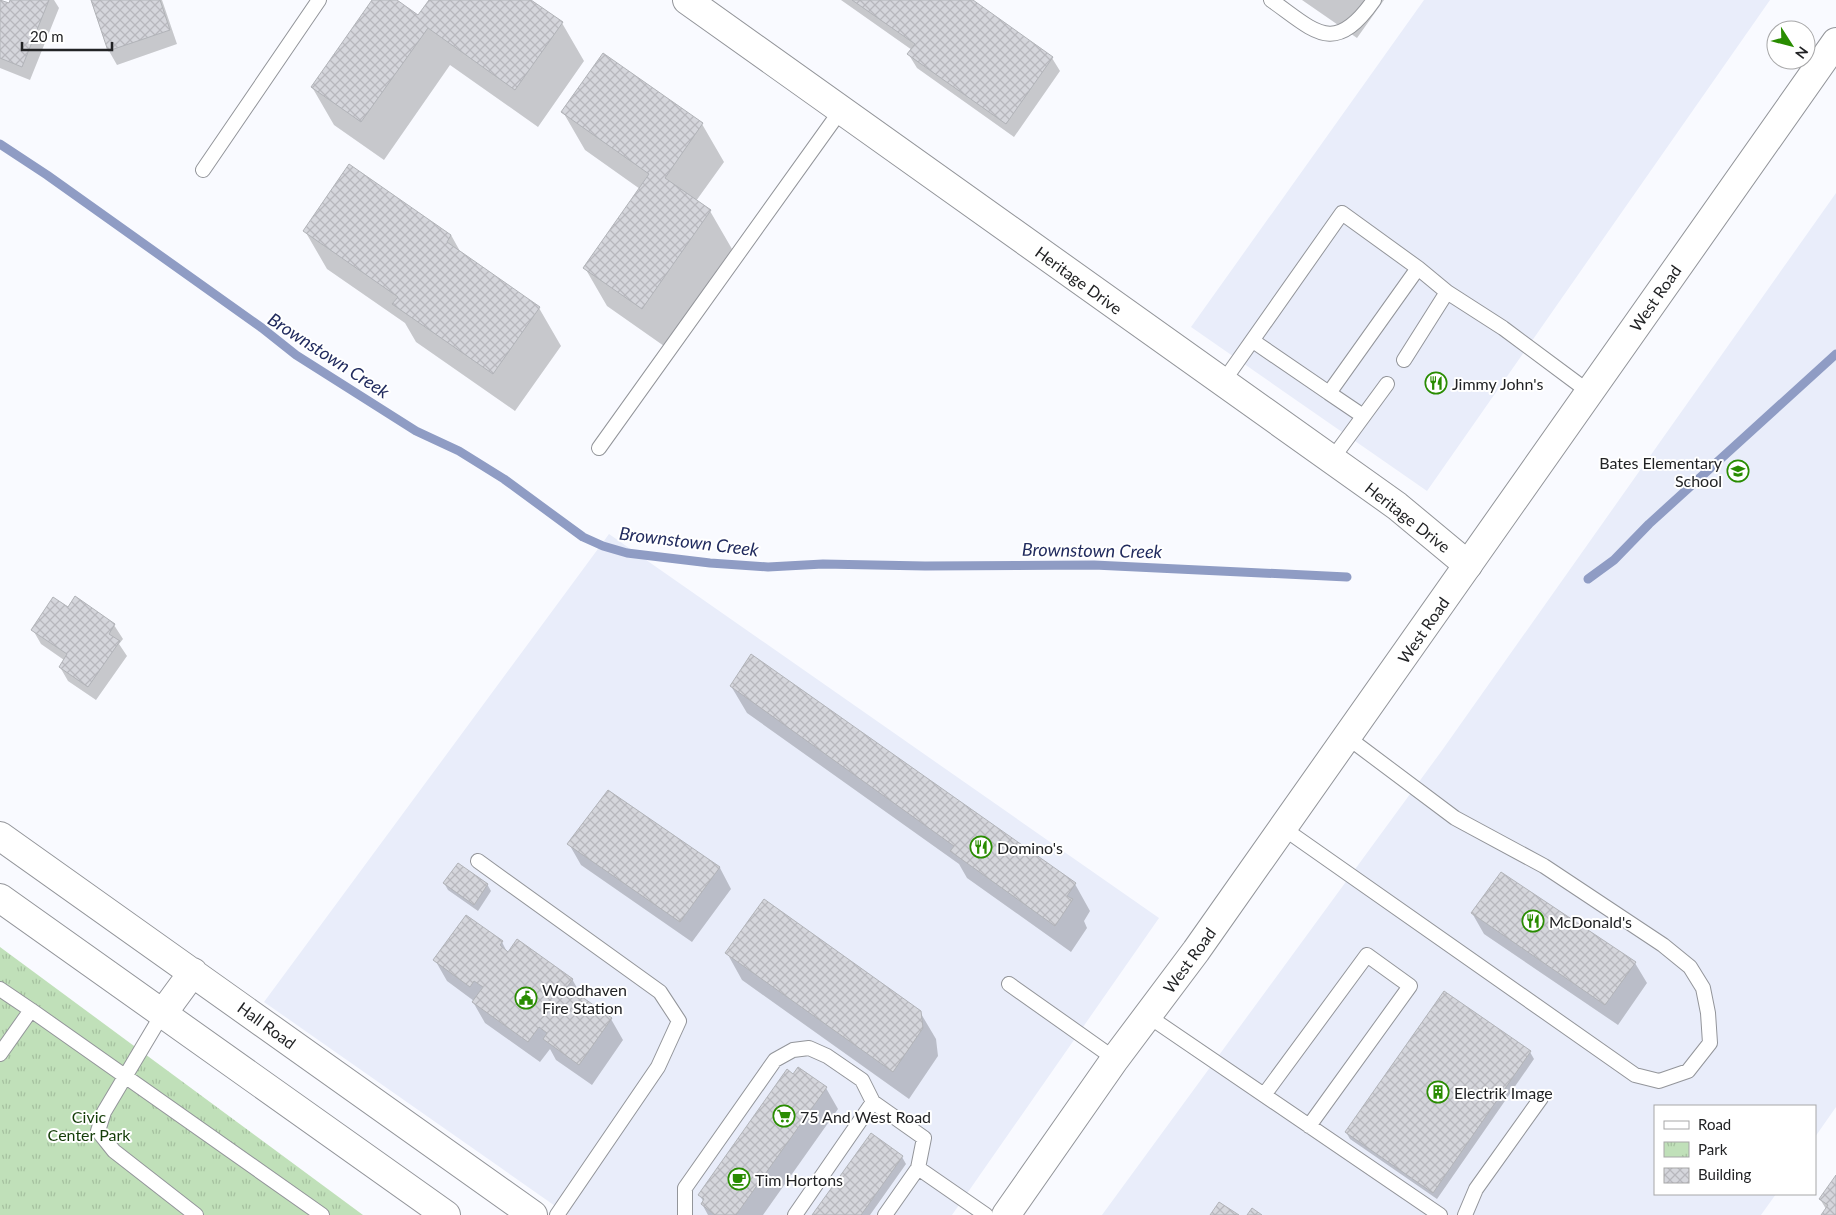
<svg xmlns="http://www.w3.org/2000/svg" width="1836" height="1215" viewBox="0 0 1836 1215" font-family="Lato,sans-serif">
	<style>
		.built { fill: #e9edfa }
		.park { fill: url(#park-tufts) }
		.shadow { fill: #0003 }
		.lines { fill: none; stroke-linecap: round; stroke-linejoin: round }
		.stream { stroke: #8f9cc4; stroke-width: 9 }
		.building { fill: url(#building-cross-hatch); stroke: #b1b3b8 }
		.service-casing { stroke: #93959a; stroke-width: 16 }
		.minor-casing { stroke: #93959a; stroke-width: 30 }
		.tertiary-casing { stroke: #93959a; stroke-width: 30 }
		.secondary-casing { stroke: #93959a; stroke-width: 30 }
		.service { stroke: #fff; stroke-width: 14 }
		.minor { stroke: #fff; stroke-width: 28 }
		.tertiary { stroke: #fff; stroke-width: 28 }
		.secondary { stroke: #fff; stroke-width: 28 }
		.labels { text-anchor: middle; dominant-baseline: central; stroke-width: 4; stroke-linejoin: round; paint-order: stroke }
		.street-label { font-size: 16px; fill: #222325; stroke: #fff }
		.poi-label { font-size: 16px; fill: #222325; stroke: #fff; text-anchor: start }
		.park-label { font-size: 16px; fill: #143d08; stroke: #fff }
		.water-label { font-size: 18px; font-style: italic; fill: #212b5e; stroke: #fff }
	</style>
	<defs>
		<pattern id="park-tufts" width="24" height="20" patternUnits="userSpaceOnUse" patternTransform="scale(1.25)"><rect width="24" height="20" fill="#c0e0b9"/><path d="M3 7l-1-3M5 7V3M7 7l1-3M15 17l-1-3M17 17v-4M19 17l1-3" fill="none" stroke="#a5c09f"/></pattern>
		<pattern id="building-cross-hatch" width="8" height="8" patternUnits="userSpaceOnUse" patternTransform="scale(1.25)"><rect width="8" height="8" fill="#d5d6dc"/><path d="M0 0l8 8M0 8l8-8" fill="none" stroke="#b7b7bd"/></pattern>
	</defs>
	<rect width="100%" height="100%" fill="#f9faff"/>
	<path class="built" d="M1424,0H1770L1427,491L1191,327Z
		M1836,193V1107L1815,1137V1106H1655V1194H1776L1761,1215H1102L1443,749Z
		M609,534L1159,918L952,1215H568L264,1002Z"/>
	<path class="park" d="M0,947L363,1215H0Z"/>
	<path class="shadow" d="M0,0L10,4L12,0H54L59,8L30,80L0,68Z
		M92,0H162L177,44L117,65L109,51Z
		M373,0H395L419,17L431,0H529L562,23L584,61L538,127L450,65L384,160L334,125L312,87Z
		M841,0H971L1052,58L1060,71L1014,137L917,68L909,55L912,50Z
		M1302,0H1384L1357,38Z
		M563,112L702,124L724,162L696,201L710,211L732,249L664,346L607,306L585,268L640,189L585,150Z
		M305,231L451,235L461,253L539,308L561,346L515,411L416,342L405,323L327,269Z
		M76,598L114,625L123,639L119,644L127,656L96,700L68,681L60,667L64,660L41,644L33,630L68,609Z
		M731,686L1075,884L1090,911L1084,921L1087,928L1071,952L967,878L959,864L747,713Z
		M609,791L720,868L731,889L692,942L581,865L569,844Z
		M444,883L487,884L491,891L478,911L448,890Z
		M1472,913L1635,963L1647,983L1618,1025L1484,934Z
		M502,942L508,954L572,979L584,1000L611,1019L623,1040L592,1085L556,1060L550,1049L540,1062L485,1023L473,1002L474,1001L447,981L435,960Z
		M727,953L920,1012L936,1039L938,1056L909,1099L742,980Z
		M1530,1052L1534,1059L1437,1199L1350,1139L1346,1132Z
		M794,1076L826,1088L838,1109L763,1215H708L702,1204L704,1202L699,1195Z
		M871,1135L902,1157L906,1164L870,1215H814Z
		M1836,1177V1215H1822L1826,1209L1820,1199Z"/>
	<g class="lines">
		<path class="stream" d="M0,144L47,175L262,328L296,355L416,431L459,451L504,479L583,537L603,546L627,553L710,563L768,567L823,564L925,566L1094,565L1347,577
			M1588,579L1614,560L1649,524L1836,354"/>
	</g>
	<path class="building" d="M0,0L9,3L10,0H49L22,67L0,58Z
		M91,0H160L170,30L108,51Z
		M372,0H397L418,15L429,0H531L563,22L515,90L428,28L361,122L311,87Z
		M852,0H973L1053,57L1006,124L907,54L915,44Z
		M603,53L703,123L665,178L711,210L642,309L583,268L649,174L561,112Z
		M349,164L451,235L447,242L540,307L493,374L392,304L398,297L303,231Z
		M75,596L115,624L109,634L120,641L88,687L59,667L67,654L31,630L53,597L68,607Z
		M751,654L1076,883L1067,896L1073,899L1055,926L950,851L954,846L730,686Z
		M608,790L720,867L680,922L567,844Z
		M458,863L488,884L474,905L443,883Z
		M1501,872L1636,962L1605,1005L1471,913Z
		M764,899L921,1011L923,1028L893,1072L725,953Z
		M466,915L503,941L500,945L508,952L517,939L573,979L564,991L572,997L575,992L612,1018L579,1065L543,1039L547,1033L539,1027L528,1042L472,1002L483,987L474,981L470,987L433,960Z
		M1444,991L1531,1051L1433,1193L1345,1132Z
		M798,1067L827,1087L736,1215H715L701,1204L704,1199L698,1195L787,1069L793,1074Z
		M871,1133L903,1156L861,1215H812Z
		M1836,1175V1215H1821L1828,1205L1819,1199Z
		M1219,1202L1239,1215H1210Z
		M1252,1208L1262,1215H1247Z"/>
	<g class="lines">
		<g class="service-casing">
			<path id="service" d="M1271,0C1315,31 1334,57 1374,0
				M203,170L319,0
				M1418,268L1447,292
				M1404,360L1447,292L1503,328L1589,392
				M1223,382L1342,213L1418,268L1329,393L1253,341
				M1329,393L1363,416
				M599,448L841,110
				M1332,459L1387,384
				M1283,828L1635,1075L1659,1081L1688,1071L1710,1043L1708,1013L1703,988L1690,967L1663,945L1544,866L1455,818L1347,737
				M478,861L660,992L679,1021L658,1067L557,1215
				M1009,984L1115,1059
				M0,989L31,1010
				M163,1013L104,1112L98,1131L114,1151L196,1215
				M1148,1016L1440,1215
				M0,1054L31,1010L322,1215
				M1264,1095L1367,955L1410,986L1309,1126
				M685,1215V1188L775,1060L793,1050L809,1048L827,1056L862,1080L873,1102
				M795,1215L873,1102L924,1138L918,1168
				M885,1215L918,1168L986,1215
				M1465,1215L1476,1189L1541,1098"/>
		</g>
		<g class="minor-casing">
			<path id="minor" d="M687,0L1397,506L1468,565"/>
		</g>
		<g class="tertiary-casing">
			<path id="tertiary" d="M0,836L533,1215
				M0,898L446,1215
				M163,1013L193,972"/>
		</g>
		<g class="secondary-casing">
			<path id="secondary" d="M1006,1215L1115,1059L1196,951L1836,42"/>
		</g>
		<use href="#service" class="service"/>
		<use href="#minor" class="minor"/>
		<use href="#tertiary" class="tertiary"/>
		<use href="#secondary" class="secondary"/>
	</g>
	<defs>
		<g id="restaurant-ring" transform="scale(1.125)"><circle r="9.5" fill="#fff" stroke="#298c01" stroke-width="1.5"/><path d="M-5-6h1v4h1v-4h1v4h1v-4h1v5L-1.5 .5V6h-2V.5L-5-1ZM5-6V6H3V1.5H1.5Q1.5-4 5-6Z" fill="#298c01"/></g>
		<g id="school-ring" transform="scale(1.125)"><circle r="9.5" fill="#fff" stroke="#298c01" stroke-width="1.5"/><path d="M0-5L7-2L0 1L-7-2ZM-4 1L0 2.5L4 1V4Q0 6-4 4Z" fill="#298c01"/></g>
		<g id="civic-ring" transform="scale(1.125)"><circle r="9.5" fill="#fff" stroke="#298c01" stroke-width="1.5"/><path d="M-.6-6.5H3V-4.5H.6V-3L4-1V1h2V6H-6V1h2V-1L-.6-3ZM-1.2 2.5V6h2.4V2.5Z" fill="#298c01"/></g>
		<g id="building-ring" transform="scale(1.125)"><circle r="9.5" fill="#fff" stroke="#298c01" stroke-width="1.5"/><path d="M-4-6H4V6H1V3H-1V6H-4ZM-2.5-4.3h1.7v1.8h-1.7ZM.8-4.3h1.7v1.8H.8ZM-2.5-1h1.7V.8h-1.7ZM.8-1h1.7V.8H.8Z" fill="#298c01"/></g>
		<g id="supermarket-ring" transform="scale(1.125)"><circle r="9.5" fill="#fff" stroke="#298c01" stroke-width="1.5"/><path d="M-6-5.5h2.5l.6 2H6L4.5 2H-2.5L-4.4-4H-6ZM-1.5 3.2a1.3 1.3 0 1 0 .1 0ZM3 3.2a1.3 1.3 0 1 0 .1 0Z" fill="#298c01"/></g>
		<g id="cafe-ring" transform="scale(1.125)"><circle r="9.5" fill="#fff" stroke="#298c01" stroke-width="1.5"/><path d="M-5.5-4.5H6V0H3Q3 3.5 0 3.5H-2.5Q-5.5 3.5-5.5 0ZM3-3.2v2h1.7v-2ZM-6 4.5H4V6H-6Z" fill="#298c01"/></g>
	</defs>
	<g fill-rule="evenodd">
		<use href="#restaurant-ring" x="1436" y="383"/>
		<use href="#school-ring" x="1738" y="471"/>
		<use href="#restaurant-ring" x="981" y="847"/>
		<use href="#restaurant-ring" x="1533" y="921"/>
		<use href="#civic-ring" x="526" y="998"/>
		<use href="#building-ring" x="1438" y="1092"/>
		<use href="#supermarket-ring" x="784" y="1116"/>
		<use href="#cafe-ring" x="739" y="1179"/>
	</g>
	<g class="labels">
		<g class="street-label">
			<text transform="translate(1079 280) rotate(36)">Heritage Drive</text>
			<text transform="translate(1655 298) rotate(-55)">West Road</text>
			<text transform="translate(1408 517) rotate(38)">Heritage Drive</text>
			<text transform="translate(1423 630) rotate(-55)">West Road</text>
			<text transform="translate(1189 960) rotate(-54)">West Road</text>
			<text transform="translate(267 1025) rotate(36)">Hall Road</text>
		</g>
		<g class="poi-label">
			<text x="1452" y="383">Jimmy John's</text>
			<text x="1722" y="462" text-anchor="end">Bates Elementary<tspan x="1722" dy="18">School</tspan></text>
			<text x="997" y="847">Domino's</text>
			<text x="1549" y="921">McDonald's</text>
			<text x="542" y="989">Woodhaven<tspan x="542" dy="18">Fire Station</tspan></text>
			<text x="1454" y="1092">Electrik Image</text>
			<text x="800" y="1116">75 And West Road</text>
			<text x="755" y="1179">Tim Hortons</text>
		</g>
		<g class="park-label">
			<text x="89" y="1116">Civic<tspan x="89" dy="18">Center Park</tspan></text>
		</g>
		<g class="water-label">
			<text transform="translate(329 355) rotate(33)">Brownstown Creek</text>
			<text transform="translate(689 541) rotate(7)">Brownstown Creek</text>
			<text transform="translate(1092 550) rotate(1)">Brownstown Creek</text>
		</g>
	</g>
	<rect x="1654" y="1105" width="162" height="90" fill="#ffffff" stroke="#a7a7a8"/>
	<rect x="1664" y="1121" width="25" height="8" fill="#ffffff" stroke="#a7a7a8"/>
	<text x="1698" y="1130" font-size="15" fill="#222325">Road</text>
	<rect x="1664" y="1142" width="25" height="15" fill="url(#park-tufts)" stroke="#a7a7a8"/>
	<text x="1698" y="1155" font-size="15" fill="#222325">Park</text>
	<rect x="1664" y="1168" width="25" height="15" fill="url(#building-cross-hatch)" stroke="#a7a7a8"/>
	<text x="1698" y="1180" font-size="15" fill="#222325">Building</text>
	<g transform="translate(1791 45) rotate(126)"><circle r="24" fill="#ffffff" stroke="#a7a7a8"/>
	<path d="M0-4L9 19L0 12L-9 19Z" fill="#298c01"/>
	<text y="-8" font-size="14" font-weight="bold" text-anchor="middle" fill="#222325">N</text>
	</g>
	<path d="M22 42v8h90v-8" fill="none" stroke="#222325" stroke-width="2.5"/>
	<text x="30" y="42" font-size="15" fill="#222325" stroke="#ffffff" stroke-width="4" paint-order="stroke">20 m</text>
</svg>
